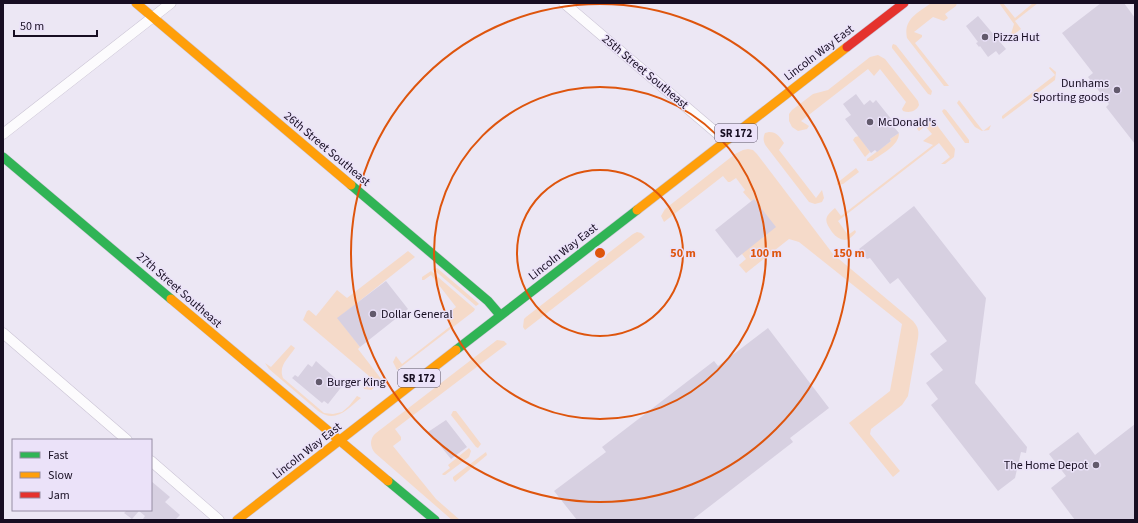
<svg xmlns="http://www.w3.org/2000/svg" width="1138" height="523" viewBox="0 0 1138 523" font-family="'Source Sans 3',sans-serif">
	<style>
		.green { fill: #f5dac9 }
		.building { fill: #d7d0e1 }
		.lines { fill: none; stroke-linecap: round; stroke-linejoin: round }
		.street-casing { stroke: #cac3d4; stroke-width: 11 }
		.fast-casing { stroke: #cac3d4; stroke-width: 10 }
		.slow-casing { stroke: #cac3d4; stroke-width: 10 }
		.jam-casing { stroke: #cac3d4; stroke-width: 10 }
		.street { stroke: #fcfbfd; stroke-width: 10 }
		.fast { stroke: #30b455; stroke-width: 9 }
		.slow { stroke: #ff9f0a; stroke-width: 9 }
		.jam { stroke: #e5322d; stroke-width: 9 }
		.ring { fill: none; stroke: #de550d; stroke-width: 2 }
		.poi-dot { fill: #625a6c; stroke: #ebe2f9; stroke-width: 1.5 }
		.labels { text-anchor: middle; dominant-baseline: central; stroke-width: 3; stroke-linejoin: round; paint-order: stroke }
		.shield { fill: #ebe2f9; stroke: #574e62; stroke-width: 1 }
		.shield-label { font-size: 11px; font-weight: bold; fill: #170e22 }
		.poi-label { font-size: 12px; fill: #170e22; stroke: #ebe2f9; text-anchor: start }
		.street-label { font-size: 12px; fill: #170e22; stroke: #ebe2f9 }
		.centre { fill: #de550d; stroke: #ebe2f9; stroke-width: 2 }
		.ring-label { font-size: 12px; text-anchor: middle; font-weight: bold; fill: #de550d; stroke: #ebe2f9; stroke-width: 3; stroke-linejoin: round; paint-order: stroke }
	</style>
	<rect width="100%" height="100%" fill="#ece7f4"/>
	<path class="green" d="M931,3H957L956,6L945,14L948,18L944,21L933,17L914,32L922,35V37L915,43L949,86H944L907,38C903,19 918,13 931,3Z
		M999,3H1003L1015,18L1033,3H1038L1015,21L1021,29L1013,35L1011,34L1014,24Z
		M893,44L896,45L932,91L931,95L928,94L892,48V46Z
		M878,55L885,59L918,101L919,105C916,112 909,113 903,111L902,109L906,102L880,69L874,76L868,69L801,121L809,126L807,129L798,131L792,127L789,121V114L792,110L813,94L828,90L870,57Z
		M1050,67L1056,72L1055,80L1003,119L1002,118V116L1055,75L1049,68Z
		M959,100L983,131L991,125L989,130L982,131L975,127L957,103Z
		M944,109L946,110L969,140V143H965L943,113L942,111Z
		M928,120H933L955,149L954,157L945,164H941L950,157L939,143L838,221L848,235L855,230L856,232C848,243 840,242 832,232C824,221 824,217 835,208L841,216L933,145L923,141L932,134L925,126L919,131L917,129L921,123Z
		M769,132C777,132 779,136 784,143L779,150L816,198L822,190L824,198L822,202L815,204L809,202L766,146C763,141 763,138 765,133Z
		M899,133C899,146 881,154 872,161H867V159L891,141L890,139Z
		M859,136L870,152L865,157L853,140L855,137Z
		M748,149L753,150L757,154L833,254L913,321C918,327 919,330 918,338L908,396L902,405L871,429L870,434L900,471L893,477L849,423L890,391L902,324L799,242L789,239L746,273L739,265L746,259L742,254L754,199L751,201L743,192L745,190L736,178L730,182H728L723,176L664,222L661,216L665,209L735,154L743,150Z
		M856,168L859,172L843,184L837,185V183Z
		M637,232L641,233L645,237L525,330L523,327L524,319L526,317L633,234Z
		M408,251L415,257L338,318L360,347L358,349L382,380V382L371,390L364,389L363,387V384L369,376L303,320L307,311L309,310L316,316L337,290L347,298Z
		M437,268L477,302L479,304L476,306L433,269Z
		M431,271L475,309L474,311L397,370L393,362L396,356L402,364L452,325L446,317V315L456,307L431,275L424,280H422V277Z
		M497,340L504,341L507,344L395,429L401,437V440L393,446L436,499L460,520H452L375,453C370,447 369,439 376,433Z
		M291,345L295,348C289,358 278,365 283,378L324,413L333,414L342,412L349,406L357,396L361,398C347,409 336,424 318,411L269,369L265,363L271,367Z
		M453,411H456L481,444L478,448L476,447L451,415Z
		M469,448L471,451L469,457L445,475H443L442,474L450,468L448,465Z
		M486,452L487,455L455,482L453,479V477Z"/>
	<path class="building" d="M1101,3H1124L1135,18V144L1106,107L1109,104L1088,77L1093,73L1062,33Z
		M978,16L1006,49L999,55L996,51L988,57L980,46L979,47L976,43L978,42L966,26Z
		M856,94L864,105L870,100L873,103L876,100L896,125L893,126L899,133L890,139L891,141L877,152L875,150L871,153L845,119L851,115L843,104Z
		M754,199L776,227L737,258L715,230Z
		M914,206L986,298L975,383L1027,447L1026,453L1021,452L1015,478L998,491L931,405L938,399L926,383L943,370L930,354L947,341L898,278L890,284L870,258L867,259L859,249Z
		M386,281L408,309L360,347L337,318Z
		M768,328L829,408L790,438L793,442L692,520H577L554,491L606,452L602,447L714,361L718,366Z
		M316,361L343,385L328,404L324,401L322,403L292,378L295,375L298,377L308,364L312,367Z
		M446,420L467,447L451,459L434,438L433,439L428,432Z
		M1135,424V520H1075L1051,488L1066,476L1049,454L1078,432L1095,455Z
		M151,481L170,497L165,502L180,515L175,520H144L143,519L145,516L139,511L132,519L124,513L127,510H151Z"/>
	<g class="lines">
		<g class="street-casing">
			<path id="street" d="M564,3L726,141
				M3,134L171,3
				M3,333L127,440
				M151,461L219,520"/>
		</g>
		<g class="fast-casing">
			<path id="fast" d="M3,157L171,299
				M351,185L488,301L500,315
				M456,350L637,210
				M388,481L435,520"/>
		</g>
		<g class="slow-casing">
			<path id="slow" d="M136,3L351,185
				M637,210L847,47
				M171,299L388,481
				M237,520L456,350"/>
		</g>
		<g class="jam-casing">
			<path id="jam" d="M847,47L904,3"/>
		</g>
		<use href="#street" class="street"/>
		<use href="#fast" class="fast"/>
		<use href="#slow" class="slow"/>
		<use href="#jam" class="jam"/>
	</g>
	<g class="ring">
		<circle cx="600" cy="253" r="83"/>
		<circle cx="600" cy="253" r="166"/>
		<circle cx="600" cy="253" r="249"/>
	</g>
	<g class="poi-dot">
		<circle cx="985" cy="37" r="4"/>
		<circle cx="1117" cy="90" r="4"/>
		<circle cx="870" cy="122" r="4"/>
		<circle cx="373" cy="314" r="4"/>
		<circle cx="319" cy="382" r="4"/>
		<circle cx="1096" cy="465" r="4"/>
	</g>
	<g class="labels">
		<g class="shield">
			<rect x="715" y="124" width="42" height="18" rx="3"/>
			<rect x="398" y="369" width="42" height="18" rx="3"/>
		</g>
		<g class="shield-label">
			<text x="736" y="133">SR 172</text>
			<text x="419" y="378">SR 172</text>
		</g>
		<g class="poi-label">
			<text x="993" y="37">Pizza Hut</text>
			<text x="1109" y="83" text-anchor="end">Dunhams<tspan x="1109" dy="14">Sporting goods</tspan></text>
			<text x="878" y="122">McDonald's</text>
			<text x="381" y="314">Dollar General</text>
			<text x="327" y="382">Burger King</text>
			<text x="1088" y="465" text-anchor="end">The Home Depot</text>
		</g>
		<g class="street-label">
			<text transform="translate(819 53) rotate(-37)">Lincoln Way East</text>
			<text transform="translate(645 72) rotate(40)">25th Street Southeast</text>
			<text transform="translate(327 149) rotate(40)">26th Street Southeast</text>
			<text transform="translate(563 252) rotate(-38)">Lincoln Way East</text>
			<text transform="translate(179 290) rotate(41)">27th Street Southeast</text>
			<text transform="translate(307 451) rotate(-38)">Lincoln Way East</text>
		</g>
	</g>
	<circle cx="600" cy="253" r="6" class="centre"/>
	<g class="ring-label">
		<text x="683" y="257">50 m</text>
		<text x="766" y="257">100 m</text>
		<text x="849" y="257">150 m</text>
	</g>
	<rect width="1138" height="523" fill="none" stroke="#170e22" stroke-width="8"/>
	<rect x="12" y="439" width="140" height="72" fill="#ebe2f9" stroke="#968da3"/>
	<rect x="20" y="452" width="20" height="6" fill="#30b455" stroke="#968da3"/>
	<text x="48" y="459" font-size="12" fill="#170e22">Fast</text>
	<rect x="20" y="472" width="20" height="6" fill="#ff9f0a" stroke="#968da3"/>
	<text x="48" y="479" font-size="12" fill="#170e22">Slow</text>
	<rect x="20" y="492" width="20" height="6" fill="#e5322d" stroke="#968da3"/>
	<text x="48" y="499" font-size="12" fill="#170e22">Jam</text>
	<path d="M14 30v6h83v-6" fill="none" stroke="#170e22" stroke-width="2"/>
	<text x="20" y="30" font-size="12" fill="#170e22" stroke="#ebe2f9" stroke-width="3" paint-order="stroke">50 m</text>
</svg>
